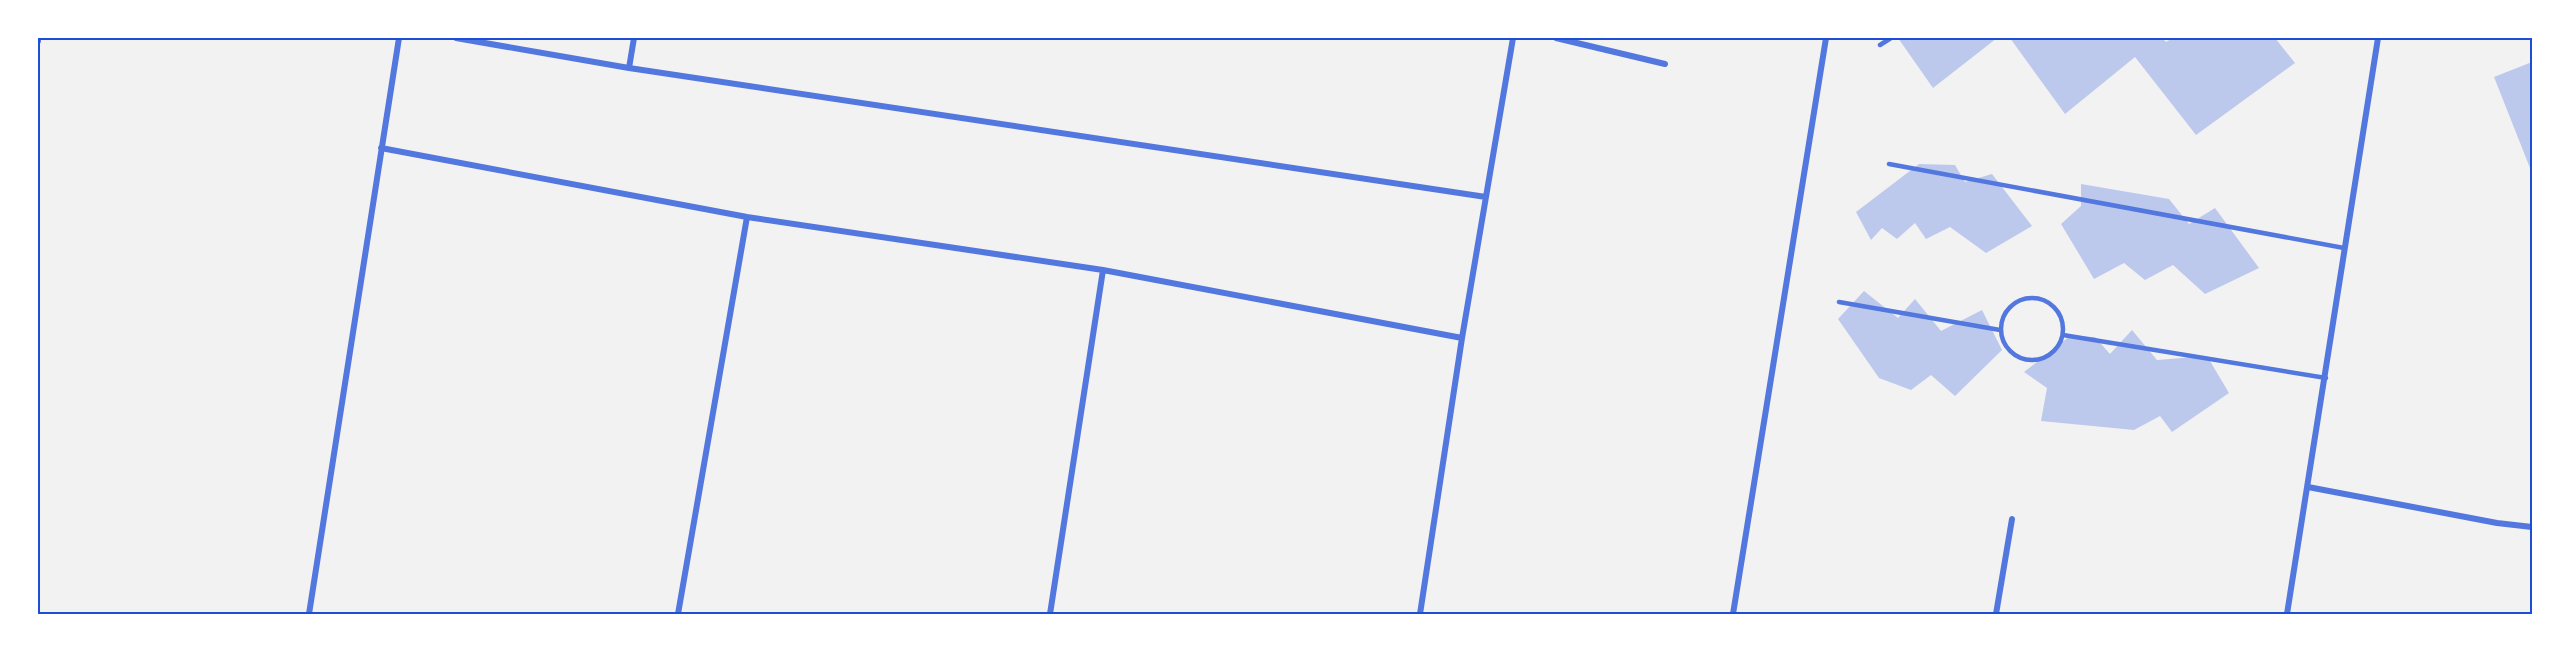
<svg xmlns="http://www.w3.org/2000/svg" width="2570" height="652" viewBox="0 0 2570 652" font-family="Jost,sans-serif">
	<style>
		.building { fill: #bdc9ec }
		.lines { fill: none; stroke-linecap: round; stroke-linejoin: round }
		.service { stroke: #5277de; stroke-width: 4.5 }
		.minor { stroke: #5277de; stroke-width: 6 }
		.neatline { fill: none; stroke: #1d4ed8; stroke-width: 2 }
	</style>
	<rect width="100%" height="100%" fill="#f2f2f2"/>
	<path class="building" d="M1898,38H1997L1933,88Z
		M2010,38H2162L2166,42L2173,38H2275L2295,63L2196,135L2135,57L2065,114Z
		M2532,62V168H2530L2494,77Z
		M1919,164L1955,165L1965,182L1992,174L2032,226L1986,253L1950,227L1926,239L1915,223L1897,239L1882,228L1871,240L1856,212Z
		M2081,184L2169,199L2189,224L2215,208L2259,268L2205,294L2173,265L2145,280L2124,263L2094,279L2061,224L2081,206Z
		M1864,291L1898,318L1915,299L1941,331L1982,310L2002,350L1955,396L1931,375L1911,390L1879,378L1838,319Z
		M2132,330L2157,360L2207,356L2229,393L2172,432L2160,416L2134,430L2041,421L2047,388L2024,372L2070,336L2095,337L2110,354Z"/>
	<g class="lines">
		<path class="service" d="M1880,45L1891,38
			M1889,164L2344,248
			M2001 329a31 31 0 1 1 62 0a31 31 0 1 1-62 0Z
			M1839,302L2000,330
			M2063,335L2326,378"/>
		<path class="minor" d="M456,38L629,68L1486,197
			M1556,38L1665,64
			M38,41V38
			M629,68L634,38
			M381,148L747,217L1103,270L1462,338
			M2308,487L2497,523L2532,527
			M309,614L399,38
			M678,614L747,217
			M1050,614L1103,270
			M1420,614L1462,338L1513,38
			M1733,614L1826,38
			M1996,614L2012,519
			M2287,614L2378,38"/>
	</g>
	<rect width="2570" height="652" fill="none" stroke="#ffffff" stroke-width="78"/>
	<rect x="39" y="39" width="2492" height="574" class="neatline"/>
</svg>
